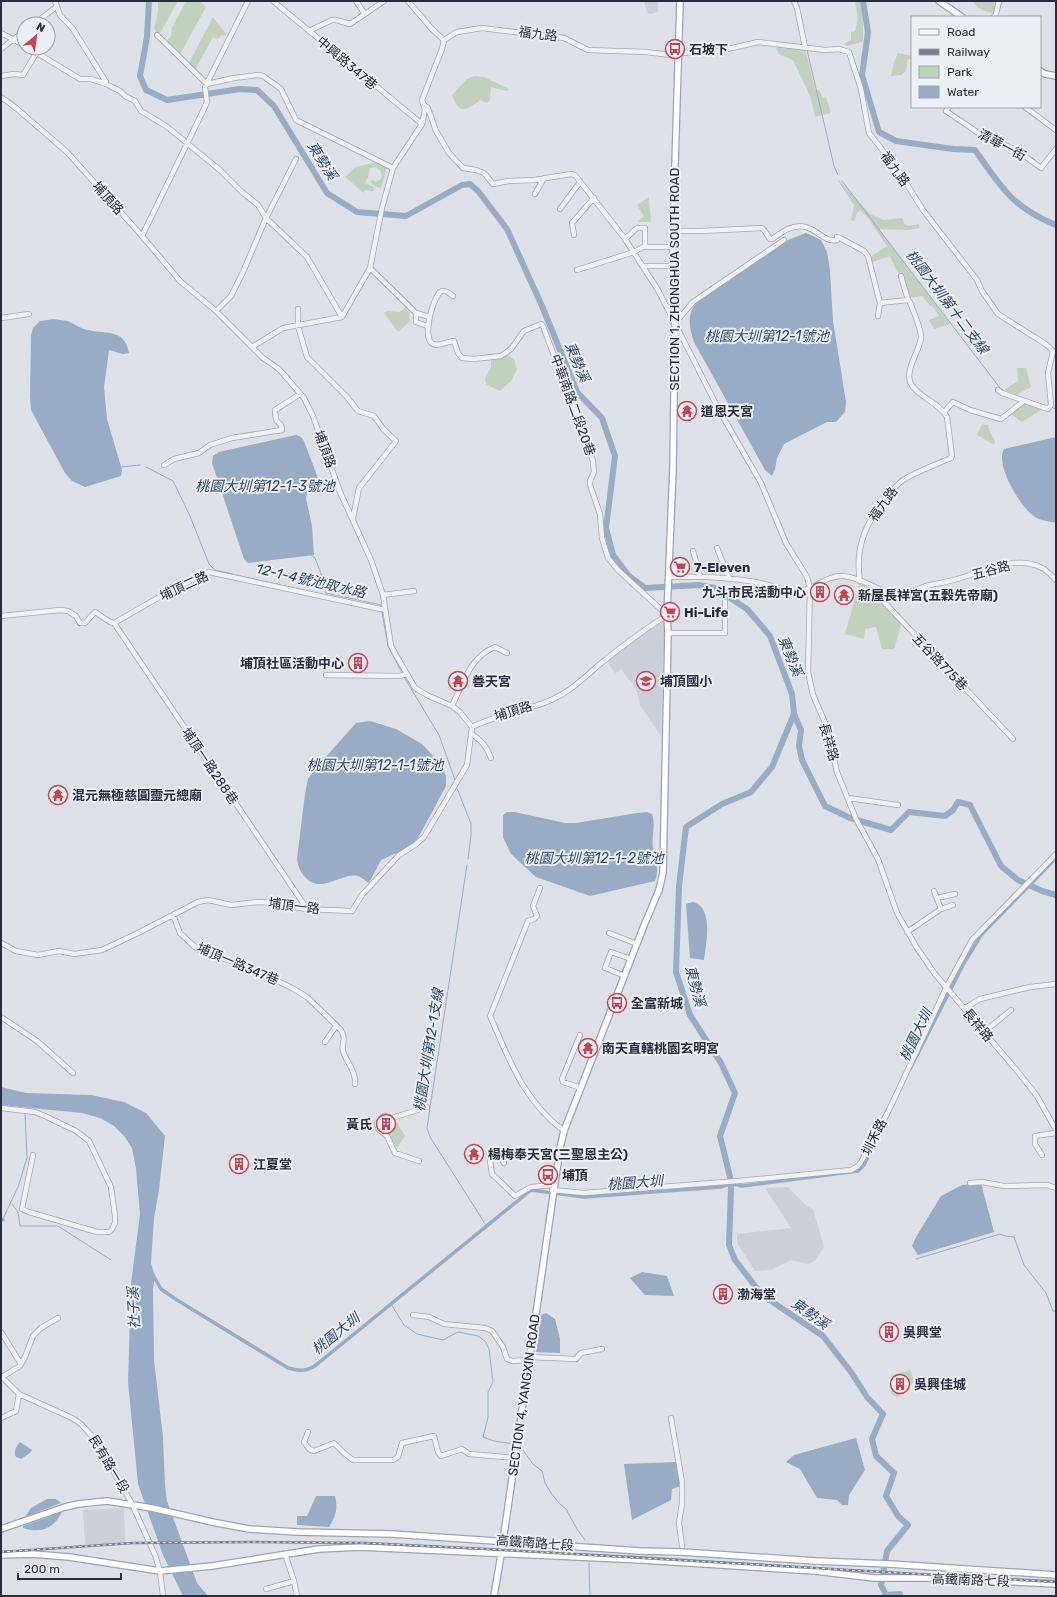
<svg xmlns="http://www.w3.org/2000/svg" width="1057" height="1597" viewBox="0 0 1057 1597" font-family="Rubik,'Noto Sans TC',sans-serif">
	<style>
		.built { fill: #cbcfd8 }
		.green { fill: #c2d0be }
		.water { fill: #98acc6 }
		.lines { fill: none; stroke-linecap: round; stroke-linejoin: round }
		.stream { stroke: #98acc6; stroke-width: 1 }
		.canal { stroke: #98acc6; stroke-width: 3.5 }
		.river { stroke: #98acc6; stroke-width: 6 }
		.minor-casing { stroke: #a3a7b0; stroke-width: 6 }
		.major-casing { stroke: #9ca4b2; stroke-width: 8 }
		.minor { stroke: #eff1f5; stroke-width: 4.5 }
		.major { stroke: #fff; stroke-width: 5.5 }
		.rail-casing { stroke: #777f8f; stroke-width: 2.5 }
		.rail { stroke: #eceff4; stroke-width: 1; stroke-dasharray: 3; stroke-linecap: butt }
		.labels { text-anchor: middle; dominant-baseline: central; stroke-width: 4; stroke-linejoin: round; paint-order: stroke }
		.street-label { font-size: 13px; fill: #272d3c; stroke: #eceff4 }
		.poi-label { font-size: 13px; font-weight: bold; fill: #272d3c; stroke: #eceff4; text-anchor: start }
		.water-label { font-size: 14px; font-style: italic; fill: #324a6f; stroke: #eceff4 }
	</style>
	<rect width="100%" height="100%" fill="#dde0e6"/>
	<path class="built" d="M644,1H658V12L650,14L647,12Z
		M665,619L663,663L661,736L640,705L636,689L621,669L615,673L607,661Z
		M788,1187L808,1207L813,1209L824,1247L815,1261L808,1264L791,1260L771,1270L755,1271L737,1243V1234L791,1228L765,1188Z
		M124,1508L125,1543L85,1545L83,1510Z"/>
	<path class="green" d="M158,1H178L159,35L154,29L158,12Z
		M186,1H200L206,7L179,56L167,41L171,36L172,28Z
		M855,1H863V40L862,42L846,46L845,43L851,40V32L855,31L858,19Z
		M973,1H997L994,13C986,12 976,9 973,1Z
		M213,17L226,34L224,36L222,35L218,39L213,37L194,72L188,65Z
		M777,47L805,48L815,90H819L823,98L826,97L831,113L815,117L811,98L793,60L780,55L776,49Z
		M898,53L912,56V60L908,59L905,72L901,75L891,76L894,62Z
		M474,76L484,77L509,89L507,91L491,87L490,100L487,103L480,100C466,111 459,115 452,95L467,79Z
		M377,162L387,167L381,188L376,187L370,182L373,180L376,182L381,179L382,176L380,170L375,167L370,168L368,177L365,183L374,187L373,191L364,190V193L345,177L356,167Z
		M839,180L870,214L883,220L902,218L905,225L909,226L919,224L920,228L908,230L879,229L950,324L934,329L929,320L939,316L932,306H930L922,296L910,298L909,297L900,274L897,272L890,256L872,262L870,257L887,246L867,217L860,210L857,213L854,221L851,220L854,205L838,181Z
		M649,197L651,222H637L644,216L637,205Z
		M406,307L409,312L410,321L398,332L384,313L387,311L399,312Z
		M506,353L514,360L517,369L512,380L500,391L486,384L485,378L491,367V358Z
		M1017,368H1026L1031,387L1016,395L1004,390L1018,381Z
		M1022,403L1040,408L1041,410L1022,422L1009,413Z
		M982,424L988,425L989,430L995,441L994,445L977,435Z
		M860,582L870,590L902,622L894,649H882L876,627L865,629L864,639L845,634Z
		M386,1117L394,1118L405,1136L397,1148L391,1138L381,1129L379,1126L381,1122Z
		M910,1370L914,1381L897,1398L891,1393L894,1384L892,1375Z"/>
	<path class="water" d="M806,233L821,240L827,252L830,271L833,321L846,402L845,412L836,422H827L784,444L777,458L775,469L772,476L765,470L694,342C689,326 686,314 698,301L788,240Z
		M54,319C58,320 63,320 67,321C73,323 78,327 84,329C103,335 125,327 129,353L123,354L109,350L104,387L107,419L122,470L121,476L85,487L72,481L65,473L31,410L30,397L31,335L33,328L40,321Z
		M296,435L301,437L304,441L319,481L312,491L307,494L306,498L312,526L314,555L248,563L244,559L212,463L213,456L219,452Z
		M1056,437V523C1047,521 1036,520 1030,513C1018,502 995,464 1004,449Z
		M370,721L396,729L422,744L440,763L446,776V786L416,842L401,851L381,860L369,883C366,881 361,877 358,876C341,872 321,896 304,876C300,870 298,867 297,859L305,794L308,779L315,769L356,723Z
		M507,812H515L565,823H576L637,813L647,812L652,814C656,826 651,837 653,849C655,861 660,869 655,881L590,896L536,877L511,854L503,837V815Z
		M693,902C714,907 706,945 704,960L690,958L686,904Z
		M1,1087L26,1093L91,1095L124,1102L146,1113L165,1136L159,1190L154,1218L151,1263L155,1276L153,1289L154,1360L163,1437L165,1485L167,1501L197,1583L208,1596H183L181,1592L163,1555L138,1484L128,1382L131,1284L140,1214L136,1169L132,1148L124,1136L114,1126L100,1118L82,1113L1,1105Z
		M981,1183L994,1232L918,1255L912,1246L916,1237L941,1196L962,1185Z
		M642,1272L667,1276L674,1296L645,1295L630,1278Z
		M546,1313L555,1319L560,1339V1353L536,1352L541,1315Z
		M856,1438L865,1470L849,1495L848,1505H842L837,1500L817,1498L800,1469L786,1462L794,1455Z
		M20,1442L32,1450L30,1453L21,1459L16,1457C13,1451 16,1447 20,1442Z
		M677,1462L681,1486L672,1489L671,1500L632,1520L624,1464Z
		M316,1496H335C338,1509 336,1516 329,1527L297,1525V1516H307Z
		M47,1499H56L61,1503L25,1517L31,1508Z
		M62,1512C54,1528 41,1534 23,1528V1526Z"/>
	<g class="lines">
		<path class="stream" d="M807,50L834,166L838,175
			M842,181L1000,388L1004,391
			M1051,407L1056,409
			M121,467L140,465
			M146,467L173,481L190,516L209,564L215,570L233,574
			M311,555L315,558L325,584L326,593L381,605V607
			M236,575L316,593
			M382,612L388,646L402,673
			M404,677L439,735L455,780
			M457,788L471,824V836L468,859
			M467,865L427,1128L430,1137L484,1222
			M12,1204L18,1212L20,1226H58L111,1260
			M1,1223L18,1187L27,1158L25,1113
			M485,1224L486,1225
			M916,1259L1000,1234C1005,1237 1009,1236 1014,1237L1024,1265L1046,1293L1053,1311H1056
			M391,1304L404,1325L417,1334L443,1340L458,1332L478,1336L485,1341L489,1349L493,1382L488,1392V1417L483,1437L494,1441L514,1444
			M520,1446L533,1464L542,1471L545,1483L551,1493L560,1504L566,1509L577,1529L585,1540
			M589,1563L590,1596"/>
		<path class="canal" d="M910,1069L963,965L981,935L1056,858
			M1,1219L3,1220
			M153,1275L161,1289L177,1300L288,1368C300,1371 306,1372 316,1365L531,1190L584,1197L721,1187C728,1184 735,1184 742,1186L858,1171L864,1165L883,1125"/>
		<path class="river" d="M149,1L147,37L140,76L146,90L167,100L240,89L257,90L274,106L327,193L357,212L406,216L462,185L470,184L478,191L507,229L542,306L577,392L602,418L615,456L606,528L613,555L629,576L645,588L699,585L715,588L747,609L770,636L792,694L794,714L772,767L751,792L722,804L686,827L679,886L676,972L690,1015L721,1063L735,1093L720,1136L730,1177L731,1188L729,1245L735,1260L762,1295L823,1336L851,1372L867,1397L883,1414L872,1439L876,1456L894,1473L886,1496L898,1516L908,1525L887,1551L881,1585L886,1595L900,1594V1596
			M863,1L868,32L862,75L879,132L896,141L953,149L975,150C1001,187 1012,207 1056,225
			M794,714L801,730L799,746L802,760L825,806L850,818L891,830L909,812L945,816L953,810L958,802L970,805L1001,866L1018,880L1042,891L1056,895"/>
		<g class="minor-casing">
			<path id="minor" d="M55,1L60,15L73,29L106,82V84
				M273,1L422,124
				M356,1L365,14L384,1
				M794,1L797,8L805,47
				M994,17L996,14L999,1
				M34,24L56,7
				M309,31L332,20H336L350,24L365,14
				M1,33L24,45
				M157,35L207,84L234,78L258,75L263,76L281,89L296,120L393,168
				M444,40L457,32L482,28L564,38L588,50L646,52L679,56
				M29,48L80,79H91L106,84L120,91L125,96L135,101L141,111L166,126L220,170L242,192L258,205L266,218L307,257L342,317
				M1,49L24,31
				M679,53L719,51L758,42L825,50L839,49L849,52L861,89L869,133L898,170L923,210L977,280L982,291L998,314L1047,345L1053,351L1048,373L1051,405
				M1,76L14,74L23,75L37,52
				M1,97L16,108L67,152L142,236L180,281L216,311L263,358L279,369L304,398L313,416L340,492L371,560L383,595L391,646L396,655L415,688L429,696L452,706L460,712L472,727
				M424,105L428,108L436,131L449,153L463,168L476,170L484,173L493,184L509,181L534,180L571,174L575,175L625,239L658,290L719,410L761,483L786,543L807,577L810,588L808,672L813,695L826,725L837,772L856,819L878,859L897,913L917,948L935,974L1018,1072L1037,1096L1056,1130
				M949,107L946,111L977,132L1018,151L1041,168L1056,149
				M1025,107L1056,130
				M535,194L544,178
				M560,209L580,182
				M673,231H701L762,228L764,230L770,239H772C777,236 783,231 788,229C813,218 821,244 837,240V237L840,238L864,251L868,256L880,303L878,316
				M574,235L572,223L594,198
				M142,236L202,113L207,102L205,87L248,1
				M625,239L637,228H645V247
				M644,266H673
				M370,268L416,313L430,317
				M577,270L634,252L643,247H673
				M453,296C450,294 446,290 442,291C434,293 421,338 433,344C439,347 448,341 454,341L458,353L462,358L474,359L501,356L511,349L524,331L541,324L543,326L593,461L594,472L590,481V485L600,514L602,538L608,558L618,570L667,615C644,630 622,646 600,664C588,674 578,685 564,693C538,710 501,712 472,727
				M880,303L908,300
				M298,309V326L307,357L347,397L358,411L374,416L384,430L396,441L359,488L353,518
				M216,311L231,296L243,272L266,218L296,159
				M416,313V322L427,326
				M1,318L29,314
				M675,323L693,302L784,240
				M252,347L283,328L342,317L370,268L382,208L393,168L422,124L425,110L422,100L442,49L444,40L432,29L408,1
				M998,390L1002,393L1048,409L1051,405
				M944,412L953,402L970,410L1001,419L1024,401
				M164,465L174,459L199,453L210,445L232,438L282,430L281,425L276,420L275,410L300,394
				M717,548L729,578
				M693,551L700,576
				M668,577C698,576 727,577 756,582C769,584 785,592 798,591C815,590 826,575 843,576C864,577 881,596 904,593C913,592 922,587 930,585C939,583 948,582 957,579C983,572 1015,554 1042,568C1047,570 1052,576 1056,580
				M860,581C856,557 861,534 875,513C877,510 881,507 883,504C889,496 894,486 903,480C918,471 935,465 951,458L952,456L947,417C939,402 919,398 911,384C904,369 920,352 921,337C921,328 913,311 910,302L908,300L901,276
				M869,586L1013,739
				M383,595L414,591
				M1,616L60,610L68,611L76,616L80,623H85L95,612L110,622L114,623L170,591L209,572L385,610
				M114,623L307,909
				M668,633H725V602
				M326,675L400,676L406,674
				M452,706C463,683 470,657 495,647L507,653
				M472,734C482,741 487,747 491,758
				M848,798L898,805
				M540,888L533,906L537,916L534,919L528,921L490,1016C510,1061 523,1100 564,1131
				M934,891L941,909
				M937,898L955,894
				M173,915L180,933L195,947L202,952L247,966L292,988L307,997L341,1030C347,1040 341,1043 343,1051C347,1063 356,1071 355,1084
				M907,932L941,909L953,905
				M609,933L637,944
				M1,943L16,951L38,955L59,951L74,954L102,950L138,933L198,902L208,900L231,905L258,902L277,903L293,907L307,909L352,911L362,895L399,855L415,845L424,837L467,765L472,727
				M625,976L605,968L611,952L631,959
				M965,1008L980,999L1030,987L1056,984
				M1,1017L37,1041L73,1073
				M984,1032L1011,1010
				M580,1035L562,1079L563,1082L581,1088
				M325,1042L336,1026
				M1,1108L35,1112L47,1117L76,1131L89,1141L111,1187L115,1216V1223L112,1229L109,1232H97L29,1212L22,1209L33,1155
				M1042,1155L1035,1144V1136L1056,1133
				M419,1161L395,1153L387,1136L379,1130L377,1124L384,1116L392,1118L427,1107
				M504,1163L498,1152L492,1151L489,1154L492,1174L515,1196L531,1187L553,1185
				M970,1183L982,1182L1004,1186L1047,1185L1056,1188
				M552,1190L584,1193L738,1181L851,1170L858,1166L861,1162L889,1110L946,988L972,940L1056,854
				M413,1315L429,1317L444,1324L485,1328L492,1331L503,1347L507,1359L512,1361L528,1360
				M1,1332L21,1364
				M529,1357L576,1359L581,1353L602,1349
				M1,1376L19,1394L72,1418L81,1424L98,1443L132,1504L155,1555L160,1571L163,1596
				M2,1377L20,1366L25,1357L33,1336L41,1328L58,1318
				M1,1418L16,1411L19,1394
				M671,1418L682,1482V1503L679,1523L682,1546
				M308,1432L304,1442C308,1446 307,1450 314,1451L334,1443L344,1453L353,1460H393L398,1457L402,1443L434,1436L438,1452L441,1456L462,1449L469,1454L515,1458
				M285,1554L294,1581L297,1596
				M266,1589L294,1581"/>
		</g>
		<g class="major-casing">
			<path id="major" d="M939,1L962,17
				M1040,71L1045,74L1056,76
				M1,1529L65,1507L78,1504L107,1501L152,1508L212,1522L249,1529L297,1532L392,1534L640,1551L682,1552L816,1561L890,1564L1056,1575
				M1,1555L32,1554L69,1557L160,1571L212,1566L319,1549L360,1547L642,1560L815,1571L874,1578H936L1056,1584
				M494,1596L501,1555L560,1148L564,1131L643,928L659,890L663,873L668,633L667,615L673,468L675,323L673,306V231L680,1"/>
		</g>
		<use href="#minor" class="minor"/>
		<use href="#major" class="major"/>
		<g class="rail-casing">
			<path id="rail" d="M1,1552L133,1543L251,1542L366,1543L486,1549L1056,1582"/>
		</g>
		<use href="#rail" class="rail"/>
	</g>
	<defs>
		<g id="bus-ring" transform="scale(1)"><circle r="9.5" fill="#eceff4" stroke="#ca4350" stroke-width="1.5"/><path d="M-5-6H5V4H4V6H2V4H-2V6H-4V4H-5ZM-3.5-4V0h7V-4ZM-3.5 1.2v1.5H-2V1.2ZM2 1.2v1.5H3.5V1.2Z" fill="#ca4350"/></g>
		<g id="temple-ring" transform="scale(1)"><circle r="9.5" fill="#eceff4" stroke="#ca4350" stroke-width="1.5"/><path d="M0-6L5-2H3V0L6.5 2.5H4V6H1.5V3h-3V6H-4V2.5H-6.5L-3 0V-2H-5Z" fill="#ca4350"/></g>
		<g id="supermarket-ring" transform="scale(1)"><circle r="9.5" fill="#eceff4" stroke="#ca4350" stroke-width="1.5"/><path d="M-6-5.5h2.5l.6 2H6L4.5 2H-2.5L-4.4-4H-6ZM-1.5 3.2a1.3 1.3 0 1 0 .1 0ZM3 3.2a1.3 1.3 0 1 0 .1 0Z" fill="#ca4350"/></g>
		<g id="building-ring" transform="scale(1)"><circle r="9.5" fill="#eceff4" stroke="#ca4350" stroke-width="1.5"/><path d="M-4-6H4V6H1V3H-1V6H-4ZM-2.5-4.3h1.7v1.8h-1.7ZM.8-4.3h1.7v1.8H.8ZM-2.5-1h1.7V.8h-1.7ZM.8-1h1.7V.8H.8Z" fill="#ca4350"/></g>
		<g id="school-ring" transform="scale(1)"><circle r="9.5" fill="#eceff4" stroke="#ca4350" stroke-width="1.5"/><path d="M0-5L7-2L0 1L-7-2ZM-4 1L0 2.5L4 1V4Q0 6-4 4Z" fill="#ca4350"/></g>
	</defs>
	<g fill-rule="evenodd">
		<use href="#bus-ring" x="675" y="49"/>
		<use href="#temple-ring" x="687" y="411"/>
		<use href="#supermarket-ring" x="680" y="567"/>
		<use href="#building-ring" x="820" y="592"/>
		<use href="#temple-ring" x="844" y="595"/>
		<use href="#supermarket-ring" x="670" y="612"/>
		<use href="#building-ring" x="358" y="663"/>
		<use href="#temple-ring" x="458" y="681"/>
		<use href="#school-ring" x="646" y="681"/>
		<use href="#temple-ring" x="58" y="795"/>
		<use href="#bus-ring" x="617" y="1003"/>
		<use href="#temple-ring" x="588" y="1048"/>
		<use href="#building-ring" x="386" y="1124"/>
		<use href="#temple-ring" x="474" y="1154"/>
		<use href="#building-ring" x="239" y="1164"/>
		<use href="#bus-ring" x="548" y="1175"/>
		<use href="#building-ring" x="723" y="1294"/>
		<use href="#building-ring" x="889" y="1332"/>
		<use href="#building-ring" x="900" y="1384"/>
	</g>
	<g class="labels">
		<g class="street-label">
			<text transform="translate(538 34) rotate(7)">福九路</text>
			<text transform="translate(347 63) rotate(40)">中興路347巷</text>
			<text transform="translate(1002 145) rotate(28)">清華一街</text>
			<text transform="translate(895 169) rotate(54)">福九路</text>
			<text transform="translate(108 198) rotate(48)">埔頂路</text>
			<text transform="translate(674 279) rotate(-90)">SECTION 1, ZHONGHUA SOUTH ROAD</text>
			<text transform="translate(573 405) rotate(70)">中華南路二段20巷</text>
			<text transform="translate(325 449) rotate(70)">埔頂路</text>
			<text transform="translate(883 504) rotate(-54)">福九路</text>
			<text transform="translate(991 570) rotate(-15)">五谷路</text>
			<text transform="translate(184 586) rotate(-25)">埔頂二路</text>
			<text transform="translate(940 662) rotate(46)">五谷路775巷</text>
			<text transform="translate(513 711) rotate(-17)">埔頂路</text>
			<text transform="translate(829 742) rotate(74)">長祥路</text>
			<text transform="translate(210 766) rotate(56)">埔頂一路288巷</text>
			<text transform="translate(294 906) rotate(7)">埔頂一路</text>
			<text transform="translate(238 964) rotate(23)">埔頂一路347巷</text>
			<text transform="translate(978 1025) rotate(50)">長祥路</text>
			<text transform="translate(874 1137) rotate(-63)">圳禾路</text>
			<text transform="translate(524 1395) rotate(-82)">SECTION 4, YANGXIN ROAD</text>
			<text transform="translate(109 1464) rotate(59)">民有路一段</text>
			<text transform="translate(535 1543) rotate(4)">高鐵南路七段</text>
			<text transform="translate(971 1580) rotate(2)">高鐵南路七段</text>
		</g>
		<g class="poi-label">
			<text x="689" y="49">石坡下</text>
			<text x="701" y="411">道恩天宮</text>
			<text x="694" y="567">7-Eleven</text>
			<text x="806" y="592" text-anchor="end">九斗市民活動中心</text>
			<text x="858" y="595">新屋長祥宮(五穀先帝廟)</text>
			<text x="684" y="612">Hi-Life</text>
			<text x="344" y="663" text-anchor="end">埔頂社區活動中心</text>
			<text x="472" y="681">善天宮</text>
			<text x="660" y="681">埔頂國小</text>
			<text x="72" y="795">混元無極慈圓靈元總廟</text>
			<text x="631" y="1003">全富新城</text>
			<text x="602" y="1048">南天直轄桃園玄明宮</text>
			<text x="372" y="1124" text-anchor="end">黃氏</text>
			<text x="488" y="1154">楊梅奉天宮(三聖恩主公)</text>
			<text x="253" y="1164">江夏堂</text>
			<text x="562" y="1175">埔頂</text>
			<text x="737" y="1294">渤海堂</text>
			<text x="903" y="1332">吳興堂</text>
			<text x="914" y="1384">吳興佳城</text>
		</g>
		<g class="water-label">
			<text transform="translate(322 161) rotate(58)">東勢溪</text>
			<text transform="translate(947 302) rotate(53)">桃園大圳第十二支線</text>
			<text x="767" y="336">桃園大圳第12-1號池</text>
			<text transform="translate(577 362) rotate(67)">東勢溪</text>
			<text x="265" y="486">桃園大圳第12-1-3號池</text>
			<text transform="translate(311 581) rotate(13)">12-1-4號池取水路</text>
			<text transform="translate(790 656) rotate(68)">東勢溪</text>
			<text x="375" y="765">桃園大圳第12-1-1號池</text>
			<text x="594" y="858">桃園大圳第12-1-2號池</text>
			<text transform="translate(695 986) rotate(75)">東勢溪</text>
			<text transform="translate(916 1035) rotate(-64)">桃園大圳</text>
			<text transform="translate(429 1050) rotate(-81)">桃園大圳第12-1支線</text>
			<text transform="translate(635 1183) rotate(-4)">桃園大圳</text>
			<text transform="translate(134 1308) rotate(-93)">社子溪</text>
			<text transform="translate(810 1314) rotate(35)">東勢溪</text>
			<text transform="translate(336 1334) rotate(-39)">桃園大圳</text>
		</g>
	</g>
	<rect width="1057" height="1597" fill="none" stroke="#272d3c" stroke-width="4"/>
	<rect x="911" y="16" width="130" height="92" fill="#eceff4" stroke="#9da1aa"/>
	<rect x="919" y="29" width="20" height="6" fill="#ffffff" stroke="#9da1aa"/>
	<text x="947" y="36" font-size="12" fill="#272d3c">Road</text>
	<rect x="919" y="49" width="20" height="6" fill="#777f8f" stroke="#9da1aa"/>
	<text x="947" y="56" font-size="12" fill="#272d3c">Railway</text>
	<rect x="919" y="66" width="20" height="12" fill="#c2d0be" stroke="#9da1aa"/>
	<text x="947" y="76" font-size="12" fill="#272d3c">Park</text>
	<rect x="919" y="86" width="20" height="12" fill="#98acc6" stroke="#9da1aa"/>
	<text x="947" y="96" font-size="12" fill="#272d3c">Water</text>
	<g transform="translate(36 36) rotate(29)"><circle r="19" fill="#eceff4" stroke="#9da1aa"/>
	<path d="M0-3L7 15L0 10L-7 15Z" fill="#ca4350"/>
	<text y="-6" font-size="11" font-weight="bold" text-anchor="middle" fill="#272d3c">N</text>
	</g>
	<path d="M18 1573v6h103v-6" fill="none" stroke="#272d3c" stroke-width="2"/>
	<text x="24" y="1573" font-size="12" fill="#272d3c" stroke="#eceff4" stroke-width="3" paint-order="stroke">200 m</text>
</svg>
